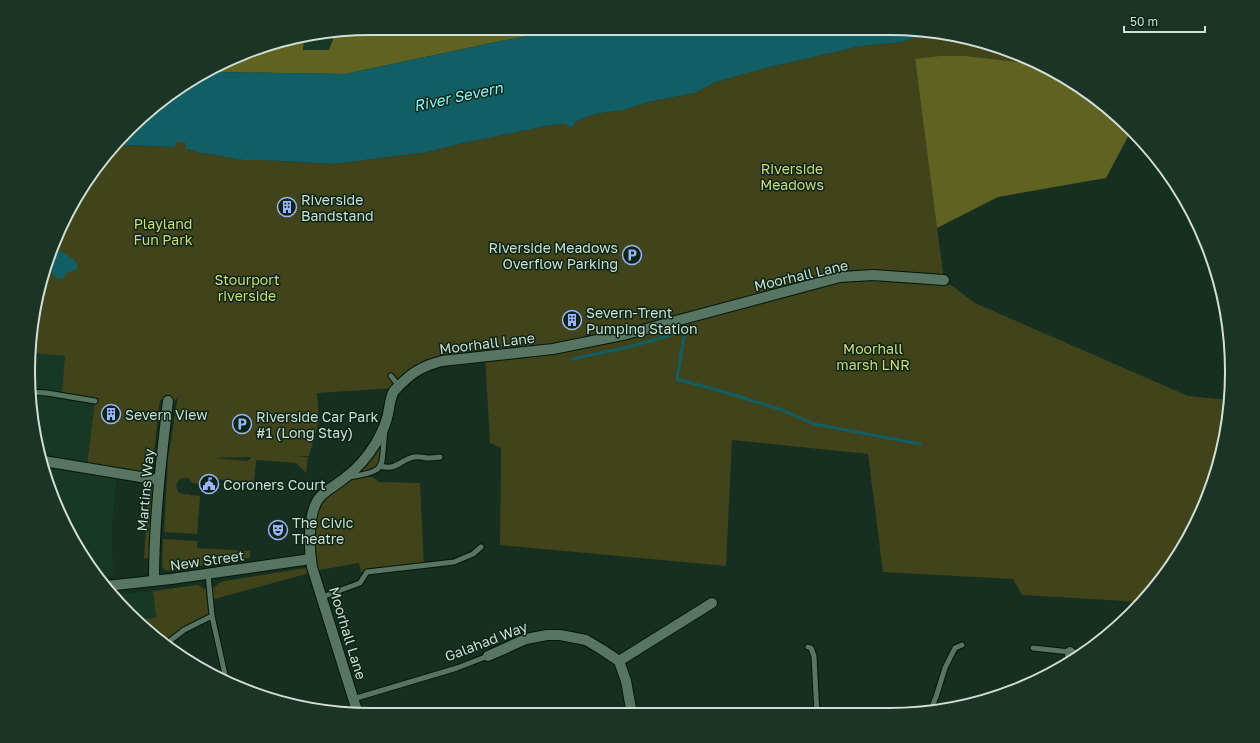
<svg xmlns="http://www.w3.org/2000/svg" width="1260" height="743" viewBox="0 0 1260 743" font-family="'Golos Text',sans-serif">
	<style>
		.built { fill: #173825 }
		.green { fill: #41431a; fill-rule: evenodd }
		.forest { fill: #5f6220 }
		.water { fill: #115e64 }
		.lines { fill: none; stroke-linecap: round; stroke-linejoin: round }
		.stream { stroke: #115e64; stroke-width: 3 }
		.service-casing { stroke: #00170a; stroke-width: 7 }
		.minor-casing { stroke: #00170a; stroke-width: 12 }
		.service { stroke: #587462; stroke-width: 5 }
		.minor { stroke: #587462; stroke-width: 10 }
		.labels { text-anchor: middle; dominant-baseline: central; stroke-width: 3; stroke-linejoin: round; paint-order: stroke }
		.park-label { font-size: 14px; fill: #d4d97b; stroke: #0b2517 }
		.poi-label { font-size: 14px; fill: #d0dfd5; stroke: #0b2517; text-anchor: start }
		.street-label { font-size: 14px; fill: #d0dfd5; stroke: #0b2517 }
		.water-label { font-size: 15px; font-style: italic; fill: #8ef1f9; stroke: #0b2517 }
		.rim { fill: none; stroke: #d0dfd5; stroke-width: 2 }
	</style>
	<rect width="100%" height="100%" fill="#162f20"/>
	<path class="built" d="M335,34L330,50H303L304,39Z
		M33,353L66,356L95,401L87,465L44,458L29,394Z
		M45,465L117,478L112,525L113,576L100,577L54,503Z
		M153,591L156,618L140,621L113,598L111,595Z"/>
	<path class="green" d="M954,37L999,46L1036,64L966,56L915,59L944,280H876L951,285L975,303L1188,396L1229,400L1225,438L1206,503L1174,562L1142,602L1022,595L1013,579L883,572L868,454L732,440L726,566L500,545L501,448L490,443L485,356L496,354L426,359L402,380L396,388L317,393L319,421L309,456L297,457H308L306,473L296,463L256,460L254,482L201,478L200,484L193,483L188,478C172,476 173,498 189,494V495L200,496L197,534L164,532L168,459L178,396L175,401L160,400L152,468L151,471L146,473L87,465L95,401L62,395L65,356L33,353L40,282L86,180L119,145L174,147L175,142H186V149L192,150L196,152L243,160H261L333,164L428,152L459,144L551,125L565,124L573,126L576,122L586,117L601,113L624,110L648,102L695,93L716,82L766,68L861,46L903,42L912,38ZM251,457L248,461L213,458Z
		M387,418L380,466L365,475L374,478L379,482L420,483L424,566L361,572L359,563L320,570L211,600L212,616L193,625L166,644L140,621L156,617L153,591L198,585L204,589L215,587L219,583L224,581L312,567L314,507L358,466Z
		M149,482L153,484L154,489L149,558H144Z
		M163,539L197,541V548L250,551V558L167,571L163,568L162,566Z"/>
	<path class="forest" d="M372,28H572L501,41L345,74L214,72L261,46L304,39L303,50H329L335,34Z
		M940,56H966L1036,64L1079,86L1132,129L1106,178L998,197L937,228L915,59Z"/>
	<path class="water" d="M572,28L911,29L954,37L912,38L903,42L861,46L766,68L716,82L695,93L648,102L624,110L601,113L586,117L576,122L573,126L570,127L565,124L551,125L459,144L428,152L333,164L261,160H243L196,152L192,150L186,149L185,142H175V147L119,145L163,99L214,72L345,74L501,41Z
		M61,251L73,259L77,264V269L73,271L68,272L63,278C48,281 54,267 51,260C53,255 56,252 61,251Z"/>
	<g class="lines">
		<path class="stream" d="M572,359L629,347L685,331L677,379L738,396L782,410L814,424L920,444"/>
		<g class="service-casing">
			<path id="service" d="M391,376L399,386
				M29,392L47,393L95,401
				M380,466C396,471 400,460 414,457C418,456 422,457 427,458C431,458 435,458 440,457
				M349,477C390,471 380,467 385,431
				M208,574L212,616L226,679
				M322,597L360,583L367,572L454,562L473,554L481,547
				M166,644L184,630L212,616
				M808,647L811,648L814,656L817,714
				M1033,648L1070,652H1083
				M353,699L457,668L488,656
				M930,711L936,697L945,668L955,648L962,645"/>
		</g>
		<g class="minor-casing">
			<path id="minor" d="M44,461L159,480
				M154,581C154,521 161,461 168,401
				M106,586L171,579L311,559
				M488,656L526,639L547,635H560L586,640L601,649L619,661L626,681L632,714
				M619,661L712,603
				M1070,662V652
				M358,714L312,567C309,549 307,510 321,496C328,489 338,484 346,477C358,468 368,456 376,443C380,436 385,426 387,418C390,409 389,399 394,391C410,374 419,367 442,361L553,349L627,334L840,277L873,275L944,280"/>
		</g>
		<use href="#service" class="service"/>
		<use href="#minor" class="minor"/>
	</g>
	<defs>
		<g id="building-ring" transform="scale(1)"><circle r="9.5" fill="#0b2517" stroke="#9db4fd" stroke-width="1.5"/><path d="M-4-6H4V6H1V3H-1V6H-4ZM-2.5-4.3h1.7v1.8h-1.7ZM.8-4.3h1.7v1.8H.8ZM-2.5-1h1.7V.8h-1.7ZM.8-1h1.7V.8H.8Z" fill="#9db4fd"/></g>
		<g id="parking-ring" transform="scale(1)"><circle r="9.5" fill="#0b2517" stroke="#9db4fd" stroke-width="1.5"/><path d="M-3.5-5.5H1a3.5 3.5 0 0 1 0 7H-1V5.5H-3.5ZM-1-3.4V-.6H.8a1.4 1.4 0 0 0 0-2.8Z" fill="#9db4fd"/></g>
		<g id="civic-ring" transform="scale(1)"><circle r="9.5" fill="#0b2517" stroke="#9db4fd" stroke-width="1.5"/><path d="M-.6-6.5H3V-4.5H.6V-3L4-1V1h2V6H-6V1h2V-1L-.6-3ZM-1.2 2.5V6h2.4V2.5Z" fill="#9db4fd"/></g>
		<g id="theatre-ring" transform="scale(1)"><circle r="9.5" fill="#0b2517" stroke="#9db4fd" stroke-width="1.5"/><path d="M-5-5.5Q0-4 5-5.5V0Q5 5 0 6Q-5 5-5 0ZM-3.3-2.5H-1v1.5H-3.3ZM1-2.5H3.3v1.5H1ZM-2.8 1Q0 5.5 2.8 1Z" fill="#9db4fd"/></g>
	</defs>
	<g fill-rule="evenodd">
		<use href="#building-ring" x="287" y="207"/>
		<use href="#parking-ring" x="632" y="255"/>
		<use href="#building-ring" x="572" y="320"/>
		<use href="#building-ring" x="111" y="414"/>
		<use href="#parking-ring" x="242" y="424"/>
		<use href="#civic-ring" x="209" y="484"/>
		<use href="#theatre-ring" x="278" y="530"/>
	</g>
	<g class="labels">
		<g class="park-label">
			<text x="792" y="168">Riverside<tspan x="792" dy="16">Meadows</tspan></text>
			<text x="163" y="223">Playland<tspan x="163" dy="16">Fun Park</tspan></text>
			<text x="247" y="279">Stourport<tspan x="247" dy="16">riverside</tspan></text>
			<text x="873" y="348">Moorhall<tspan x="873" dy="16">marsh LNR</tspan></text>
		</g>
		<g class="poi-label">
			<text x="301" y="199">Riverside<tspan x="301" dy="16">Bandstand</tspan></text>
			<text x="618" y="247" text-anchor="end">Riverside Meadows<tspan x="618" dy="16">Overflow Parking</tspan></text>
			<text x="586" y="312">Severn-Trent<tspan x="586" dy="16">Pumping Station</tspan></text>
			<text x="125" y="414">Severn View</text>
			<text x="256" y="416">Riverside Car Park<tspan x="256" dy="16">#1 (Long Stay)</tspan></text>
			<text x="223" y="484">Coroners Court</text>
			<text x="292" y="522">The Civic<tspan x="292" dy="16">Theatre</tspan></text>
		</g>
		<g class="street-label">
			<text transform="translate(801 275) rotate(-13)">Moorhall Lane</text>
			<text transform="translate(487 343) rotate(-7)">Moorhall Lane</text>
			<text transform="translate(145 490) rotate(-85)">Martins Way</text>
			<text transform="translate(207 560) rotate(-8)">New Street</text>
			<text transform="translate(348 633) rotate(73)">Moorhall Lane</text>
			<text transform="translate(486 641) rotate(-21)">Galahad Way</text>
		</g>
		<g class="water-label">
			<text transform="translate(458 96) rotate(-12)">River Severn</text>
		</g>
	</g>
	<path d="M0 0H1260V743H0ZM371 35H889A336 336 0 0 1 1225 371V372A336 336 0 0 1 889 708H371A336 336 0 0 1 35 372V371A336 336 0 0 1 371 35Z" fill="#1b3426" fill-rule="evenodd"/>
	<path class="rim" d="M371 35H889A336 336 0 0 1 1225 371V372A336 336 0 0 1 889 708H371A336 336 0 0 1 35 372V371A336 336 0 0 1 371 35Z"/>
	<path d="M1124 26v6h81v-6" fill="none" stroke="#d0dfd5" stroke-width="2"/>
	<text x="1130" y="26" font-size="12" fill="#d0dfd5" stroke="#0b2517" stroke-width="3" paint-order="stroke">50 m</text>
</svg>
